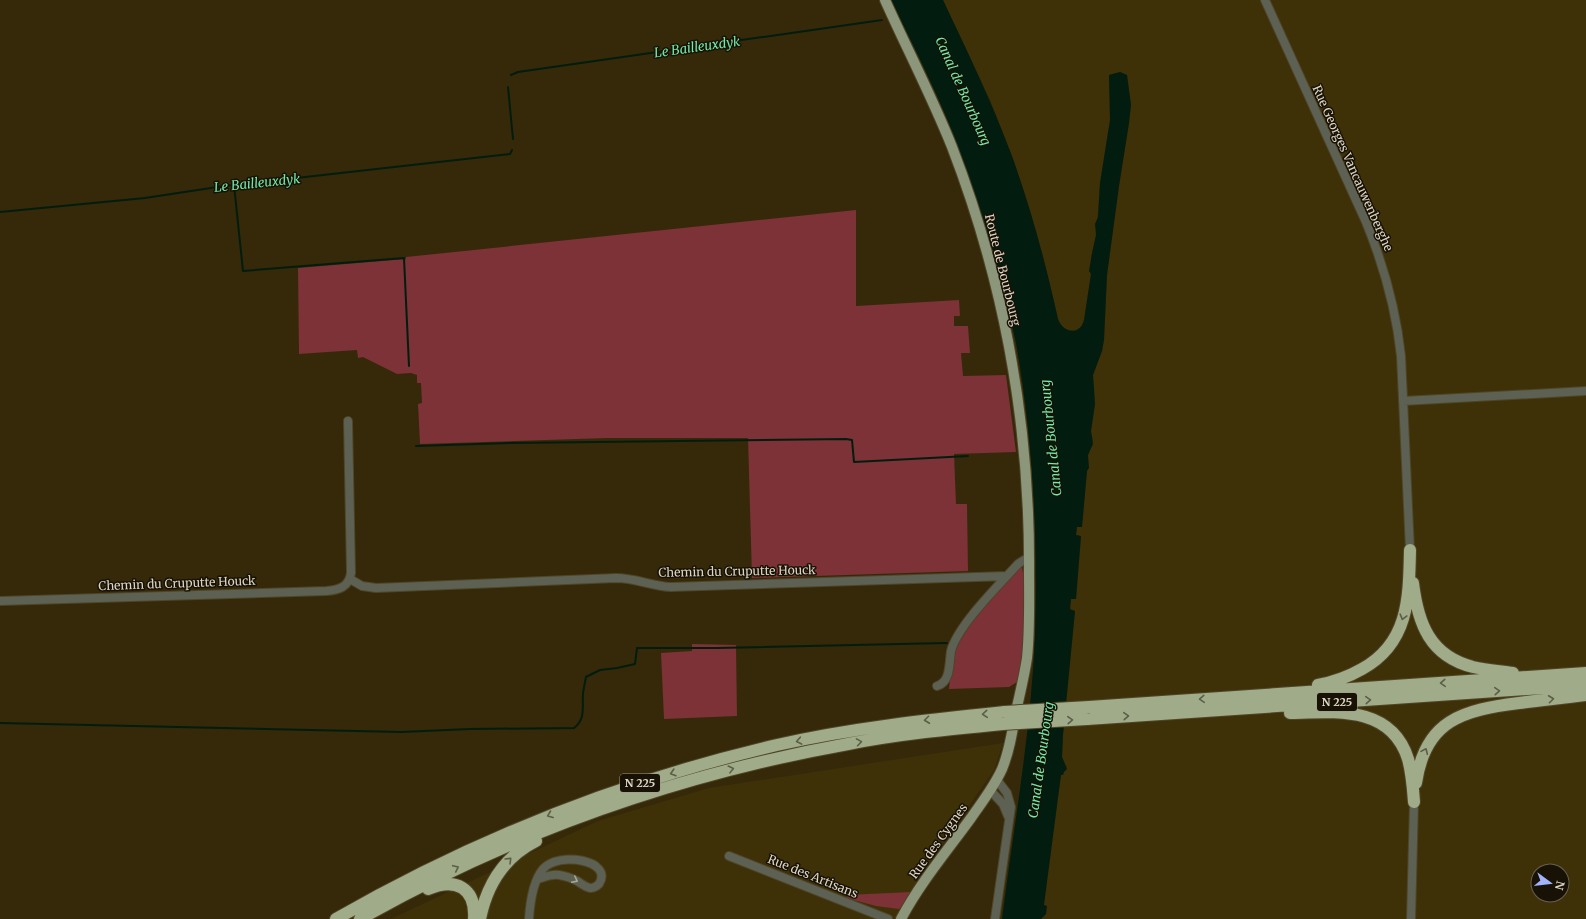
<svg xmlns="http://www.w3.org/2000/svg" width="1586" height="919" viewBox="0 0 1586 919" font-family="Merriweather,serif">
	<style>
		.built { fill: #3f3107; fill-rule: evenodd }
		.green { fill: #7c3236 }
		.water { fill: #021d0f }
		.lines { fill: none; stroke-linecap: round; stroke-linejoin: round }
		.stream { stroke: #021d0f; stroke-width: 2 }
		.minor-casing { stroke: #504527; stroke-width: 10 }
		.major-casing { stroke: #504527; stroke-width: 12 }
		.highway-casing { stroke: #504527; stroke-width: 14 }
		.minor { stroke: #5c6153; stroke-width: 8 }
		.major { stroke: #8c967a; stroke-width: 10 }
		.highway { stroke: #9fab89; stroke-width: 12 }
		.highway-bridge-casing { stroke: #504527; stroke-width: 14; stroke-linecap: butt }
		.highway-bridge { stroke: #9fab89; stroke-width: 12 }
		.oneway { stroke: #5c5e48 }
		.oneway2 { stroke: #a9a797 }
		.labels { text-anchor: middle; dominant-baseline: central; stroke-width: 3; stroke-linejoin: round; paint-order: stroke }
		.shield { fill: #181206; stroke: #a29a8b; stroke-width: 1 }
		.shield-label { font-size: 11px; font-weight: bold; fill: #ddd5c4 }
		.street-label { font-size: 12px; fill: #ddd5c4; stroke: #181206 }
		.water-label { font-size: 13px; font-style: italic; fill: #72eaaa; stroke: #181206 }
	</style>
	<rect width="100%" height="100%" fill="#352909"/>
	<path class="built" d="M943,0H1586V919H1041L1061,774L1067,767L1062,757L1063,735L1075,611L1070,610L1071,599H1076L1081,536L1076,535L1077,527H1082L1087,471L1088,469V455L1093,440L1091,431L1095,404L1093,375L1102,351L1104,340L1107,275L1119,186L1129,123L1131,105L1127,75L1120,72L1109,75L1110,120L1100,183L1096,235L1092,253L1091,274L1084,320L1082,326L1077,330L1069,331L1064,329L1060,324L1058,319L1042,253L1011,155L991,102ZM1538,871H1562V895H1538Z
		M1003,743L994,770L920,876L896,919H391L598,821L709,788Z"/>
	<path class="green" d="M856,210V306L959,300L960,316H954V326H968L970,353H961L963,376L1006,375L1016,452L954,454L956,504H967L968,571L752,578L748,438H608L420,444L418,404L422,403L421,383H417V375L411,373L397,374L363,357L358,358L357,350L299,354L298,268L406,259V257Z
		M1018,566L1022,567L1024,579L1023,654L1019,681L1009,687L949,689L952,659L959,635Z
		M692,644L736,645L737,716L664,719L661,653L692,651Z
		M911,892L906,902L899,909L876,906L846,898L847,895Z"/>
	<path class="water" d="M891,0H943C967,51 992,102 1012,156C1031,209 1046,264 1058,319C1063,333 1080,336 1084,320L1091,274L1089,271L1092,253L1096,235L1095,224L1098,217L1100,183L1110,120L1109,75L1120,72L1127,75L1131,105L1129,123L1119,186L1107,275L1104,340L1102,351L1093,375L1095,404L1091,431L1093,444L1088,455L1089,468L1087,471L1082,527H1077L1076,535L1081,536L1076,599H1071L1070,609L1075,611L1063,735L1062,757L1067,769L1064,772L1063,775H1061L1044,905L1047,906L1046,914L1041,919H1002C1014,825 1031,731 1035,636C1038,538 1033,439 1016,343C1012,324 1007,306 1002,287C989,235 972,184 953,134C935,88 912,44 891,0Z"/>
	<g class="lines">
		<path class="stream" d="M511,75L518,72L882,20
			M508,87L513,139
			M234,185L243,271L404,258L409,366
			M0,212L145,198L224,186L510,154L512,150
			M416,446L511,443L846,439L852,440L854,462L968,456
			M0,723L401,732L470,729L574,728C586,719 582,707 583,693C584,687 585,682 586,677L600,670L617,668L635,664L637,648H717L947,643"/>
		<g class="minor-casing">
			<path id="minor" d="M1265,0L1366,222C1384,266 1396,309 1401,356L1410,550
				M1403,401L1586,391
				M350,579L362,586L376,588L616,578C635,578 652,586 671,587L1007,576
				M0,601L326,591C339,590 349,587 351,573L348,421
				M937,686C951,682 949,663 951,651C958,625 999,585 1018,564L1029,557
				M991,791L1003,804L1008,816
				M729,856L888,919
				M529,919C530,903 533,881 543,869C558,851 614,860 599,884C591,892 585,886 577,881C572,878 565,876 559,875C552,874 544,877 538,879
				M995,919L1011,807L1007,793L997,780
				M1411,919L1414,802"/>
		</g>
		<g class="major-casing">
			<path id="major" d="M885,0C907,49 932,97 952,147C1004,282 1030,426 1029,570C1029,599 1030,629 1027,658C1024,678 1019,697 1015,716C1012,734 1009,752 1002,769C994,787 982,802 971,818C947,851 920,883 901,919"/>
		</g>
		<g class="highway-casing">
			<path id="highway" d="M1413,583C1418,624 1430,656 1473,667C1486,670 1500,671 1513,673
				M1318,685C1334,682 1348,677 1362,669C1409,643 1409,598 1410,550
				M1089,707L1586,673
				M1290,713C1335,712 1391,705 1408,759C1412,773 1413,788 1414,802
				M1087,719L1586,685
				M1416,783C1425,720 1463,710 1519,703C1541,700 1564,698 1586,695
				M428,889C456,877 476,888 474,919
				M336,919C474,840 622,781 777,745C852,728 928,720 1005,712
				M360,919C512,833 676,775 848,744C899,734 951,729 1003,724
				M480,919C487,884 504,857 536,841"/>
		</g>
		<use href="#minor" class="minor"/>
		<use href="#major" class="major"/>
		<use href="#highway" class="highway"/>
		<g class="highway-bridge-casing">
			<path id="highway-bridge" d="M1005,712L1089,707
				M1003,724L1087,719"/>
		</g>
		<use href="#highway-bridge" class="highway-bridge"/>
	</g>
	<defs><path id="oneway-chevron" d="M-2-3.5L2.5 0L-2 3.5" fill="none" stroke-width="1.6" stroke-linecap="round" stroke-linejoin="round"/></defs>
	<g class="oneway">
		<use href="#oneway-chevron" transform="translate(1403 617) rotate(105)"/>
		<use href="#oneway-chevron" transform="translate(1443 683) rotate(176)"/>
		<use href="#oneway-chevron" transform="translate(1497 691) rotate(-4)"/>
		<use href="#oneway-chevron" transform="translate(1202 699) rotate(176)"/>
		<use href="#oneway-chevron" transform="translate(1551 699) rotate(-7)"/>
		<use href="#oneway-chevron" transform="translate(1368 700) rotate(-4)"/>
		<use href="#oneway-chevron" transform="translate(985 714) rotate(175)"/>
		<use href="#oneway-chevron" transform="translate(1126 716) rotate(-4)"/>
		<use href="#oneway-chevron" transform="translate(927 720) rotate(173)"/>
		<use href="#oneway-chevron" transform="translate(1070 720) rotate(-4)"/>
		<use href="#oneway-chevron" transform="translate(799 741) rotate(169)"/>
		<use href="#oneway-chevron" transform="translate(859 742) rotate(-9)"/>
		<use href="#oneway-chevron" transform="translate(1425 751) rotate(-66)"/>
		<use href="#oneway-chevron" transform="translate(731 769) rotate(-14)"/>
		<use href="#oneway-chevron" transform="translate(673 773) rotate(163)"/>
		<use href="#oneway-chevron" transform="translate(550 815) rotate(158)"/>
		<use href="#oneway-chevron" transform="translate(509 860) rotate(-45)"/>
		<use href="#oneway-chevron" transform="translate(456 868) rotate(-25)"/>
	</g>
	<use class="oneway2" href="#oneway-chevron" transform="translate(575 880) rotate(27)"/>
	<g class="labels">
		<g class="shield">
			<rect x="1317" y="693" width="40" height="18" rx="3"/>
			<rect x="620" y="774" width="40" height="18" rx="3"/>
		</g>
		<g class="shield-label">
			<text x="1337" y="702">N 225</text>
			<text x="640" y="783">N 225</text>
		</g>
		<g class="street-label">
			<text transform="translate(1353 168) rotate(66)">Rue Georges Vancauwenberghe</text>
			<text transform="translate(1003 270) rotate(76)">Route de Bourbourg</text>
			<text transform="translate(737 571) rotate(-1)">Chemin du Cruputte Houck</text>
			<text transform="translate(177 583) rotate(-2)">Chemin du Cruputte Houck</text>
			<text transform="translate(938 841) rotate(-54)">Rue des Cygnes</text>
			<text transform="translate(813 876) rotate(22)">Rue des Artisans</text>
		</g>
		<g class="water-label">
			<text transform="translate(697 47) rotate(-8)">Le Bailleuxdyk</text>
			<text transform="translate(963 91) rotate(66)">Canal de Bourbourg</text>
			<text transform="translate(257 183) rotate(-6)">Le Bailleuxdyk</text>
			<text transform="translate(1051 438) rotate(-96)">Canal de Bourbourg</text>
			<text transform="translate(1041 760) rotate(-82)">Canal de Bourbourg</text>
		</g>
	</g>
	<g transform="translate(1550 883) rotate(105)"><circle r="19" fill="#181206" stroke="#676052"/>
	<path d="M0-3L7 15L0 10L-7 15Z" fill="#a3b2fd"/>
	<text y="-6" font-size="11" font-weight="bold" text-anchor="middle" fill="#ddd5c4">N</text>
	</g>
</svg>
